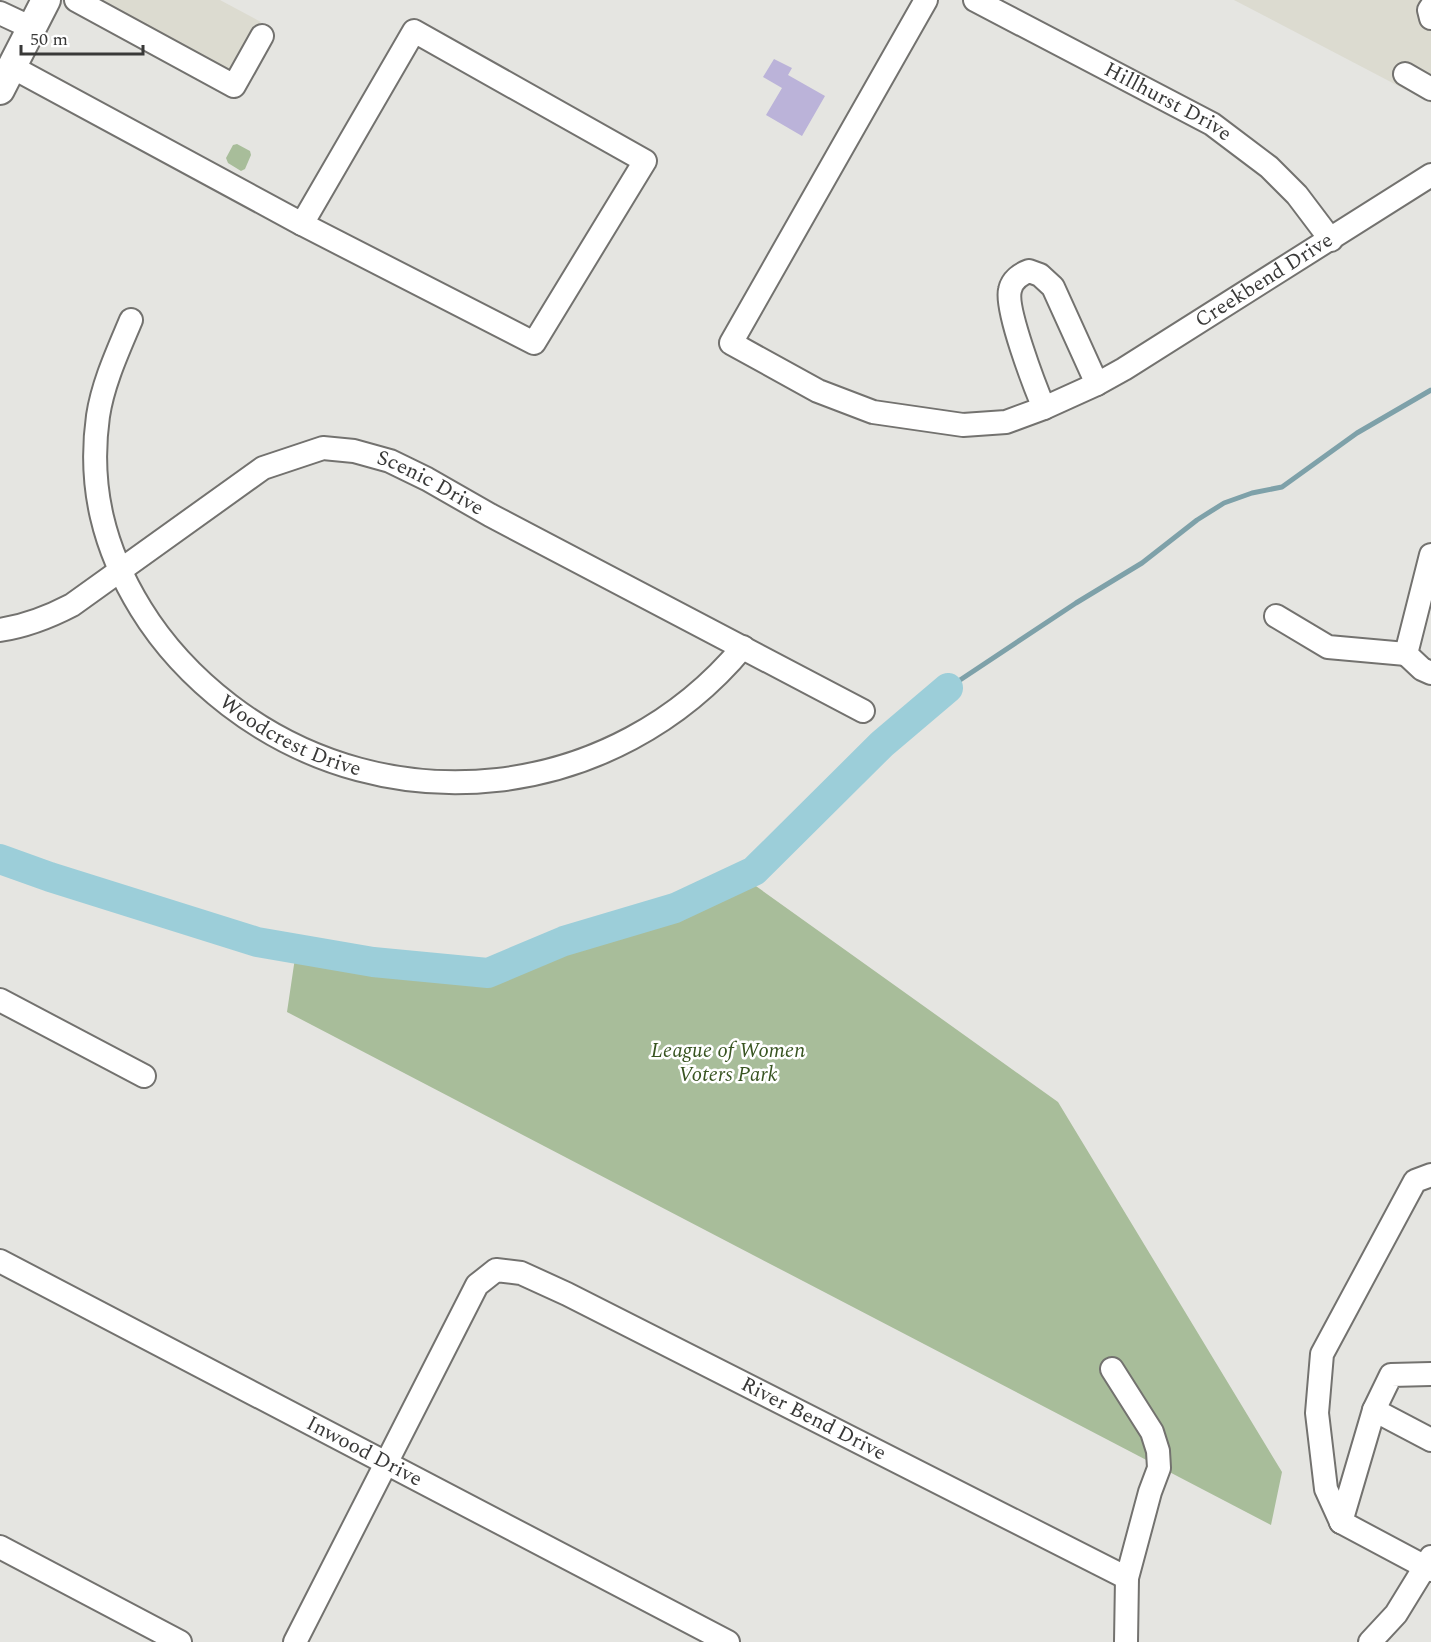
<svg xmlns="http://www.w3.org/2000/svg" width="1431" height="1642" viewBox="0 0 1431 1642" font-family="Spectral,serif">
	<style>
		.built { fill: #dcdbd0 }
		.green { fill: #a8bd9a }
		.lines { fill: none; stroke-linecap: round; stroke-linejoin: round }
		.stream { stroke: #7ea1a9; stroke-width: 5 }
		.river { stroke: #9cced9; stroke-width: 30 }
		.building { fill: #bbb3d9 }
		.minor-casing { stroke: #73726f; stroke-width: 26 }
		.major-casing { stroke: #73726f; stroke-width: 32 }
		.minor { stroke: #fff; stroke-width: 22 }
		.major { stroke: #fff; stroke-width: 28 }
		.labels { text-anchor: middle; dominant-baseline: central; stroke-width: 5; stroke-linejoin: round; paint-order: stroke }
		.street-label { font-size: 21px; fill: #393938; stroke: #fff }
		.park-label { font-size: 21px; font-style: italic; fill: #385421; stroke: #fff }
	</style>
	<rect width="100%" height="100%" fill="#e5e5e1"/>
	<path class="built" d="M88,0H220L261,22L231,78Z
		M1234,0H1431V103Z"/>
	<path class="green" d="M237,144L250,151L251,155L245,169L241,171L228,163L226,158L233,145Z
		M753,884L1058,1102L1282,1472L1271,1525L287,1012L295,958L473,983Z"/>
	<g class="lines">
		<path class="stream" d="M948,688L1076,603L1142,563L1197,520L1224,503L1252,493L1282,487L1357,433L1431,390"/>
		<path class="river" d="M0,859L50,877L257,942L373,962L488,973L564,941L675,908L754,871L882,744L948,688"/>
	</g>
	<path class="building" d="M774,59L792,68L788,75L825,96L802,136L766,115L782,88L763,77Z"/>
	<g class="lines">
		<g class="minor-casing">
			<g id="minor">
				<path d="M76,0L234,86L262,36"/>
				<path id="s1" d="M926,0L731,343L818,391L873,412L963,425L1006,422L1044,408L1097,384L1124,369L1431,175"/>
				<path id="s2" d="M975,0L1212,124L1269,167L1297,195L1331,240"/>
				<path d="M1431,7L1429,10L1431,18"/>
				<path d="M0,13L32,28"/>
				<path d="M414,31L645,161L534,343L302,224Z"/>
				<path d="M12,67L302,224"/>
				<path d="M1405,74L1431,89"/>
				<path id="s3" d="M131,320C118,351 103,383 98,416C88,487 104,549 141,609C165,648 194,678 229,705C389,828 615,801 743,647"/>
				<path d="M1044,408C1035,387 1005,309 1010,290C1012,280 1021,274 1029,271L1040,275L1053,287L1097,384"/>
				<path d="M1431,555L1406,654L1422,669L1431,673"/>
				<path d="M1276,616L1328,647L1406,654"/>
				<path id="s4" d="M0,630C26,626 49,617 72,605L263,468L323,448L354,451L390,461L427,479L490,515L863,711"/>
				<path d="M0,1000L144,1076"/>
				<path id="s5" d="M0,1261L728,1642"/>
				<path d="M1112,1369L1152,1432L1158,1451L1159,1468L1150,1492L1127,1578L1126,1642"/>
				<path d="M1374,1410L1431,1440"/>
				<path d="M1341,1522L1326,1489L1317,1413L1322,1354L1415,1181L1431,1175"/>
				<path d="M1341,1522L1374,1410L1391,1375L1431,1374"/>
				<path d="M1341,1522L1431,1570"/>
				<path d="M0,1547L180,1642"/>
				<path id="s6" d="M295,1642L477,1285L496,1270L521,1273L567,1294L1127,1578"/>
				<path d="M1370,1642L1396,1614L1431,1557"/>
			</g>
		</g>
		<g class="major-casing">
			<path id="major" d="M0,90L46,0"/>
		</g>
		<use href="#minor" class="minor"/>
		<use href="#major" class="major"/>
	</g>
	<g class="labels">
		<g class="street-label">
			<text stroke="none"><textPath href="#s2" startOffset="218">Hillhurst Drive</textPath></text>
			<text stroke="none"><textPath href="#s1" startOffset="982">Creekbend Drive</textPath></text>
			<text stroke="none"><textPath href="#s4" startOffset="489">Scenic Drive</textPath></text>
			<text stroke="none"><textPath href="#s3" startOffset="504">Woodcrest Drive</textPath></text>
			<text stroke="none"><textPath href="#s6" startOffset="777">River Bend Drive</textPath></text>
			<text stroke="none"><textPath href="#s5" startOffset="411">Inwood Drive</textPath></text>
		</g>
		<g class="park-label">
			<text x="728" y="1051">League of Women<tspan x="728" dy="24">Voters Park</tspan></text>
		</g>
	</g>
	<path d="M21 45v9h122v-9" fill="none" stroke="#393938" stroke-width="3"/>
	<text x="30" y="45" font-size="18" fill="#393938" stroke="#ffffff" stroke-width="4.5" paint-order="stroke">50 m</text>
</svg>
